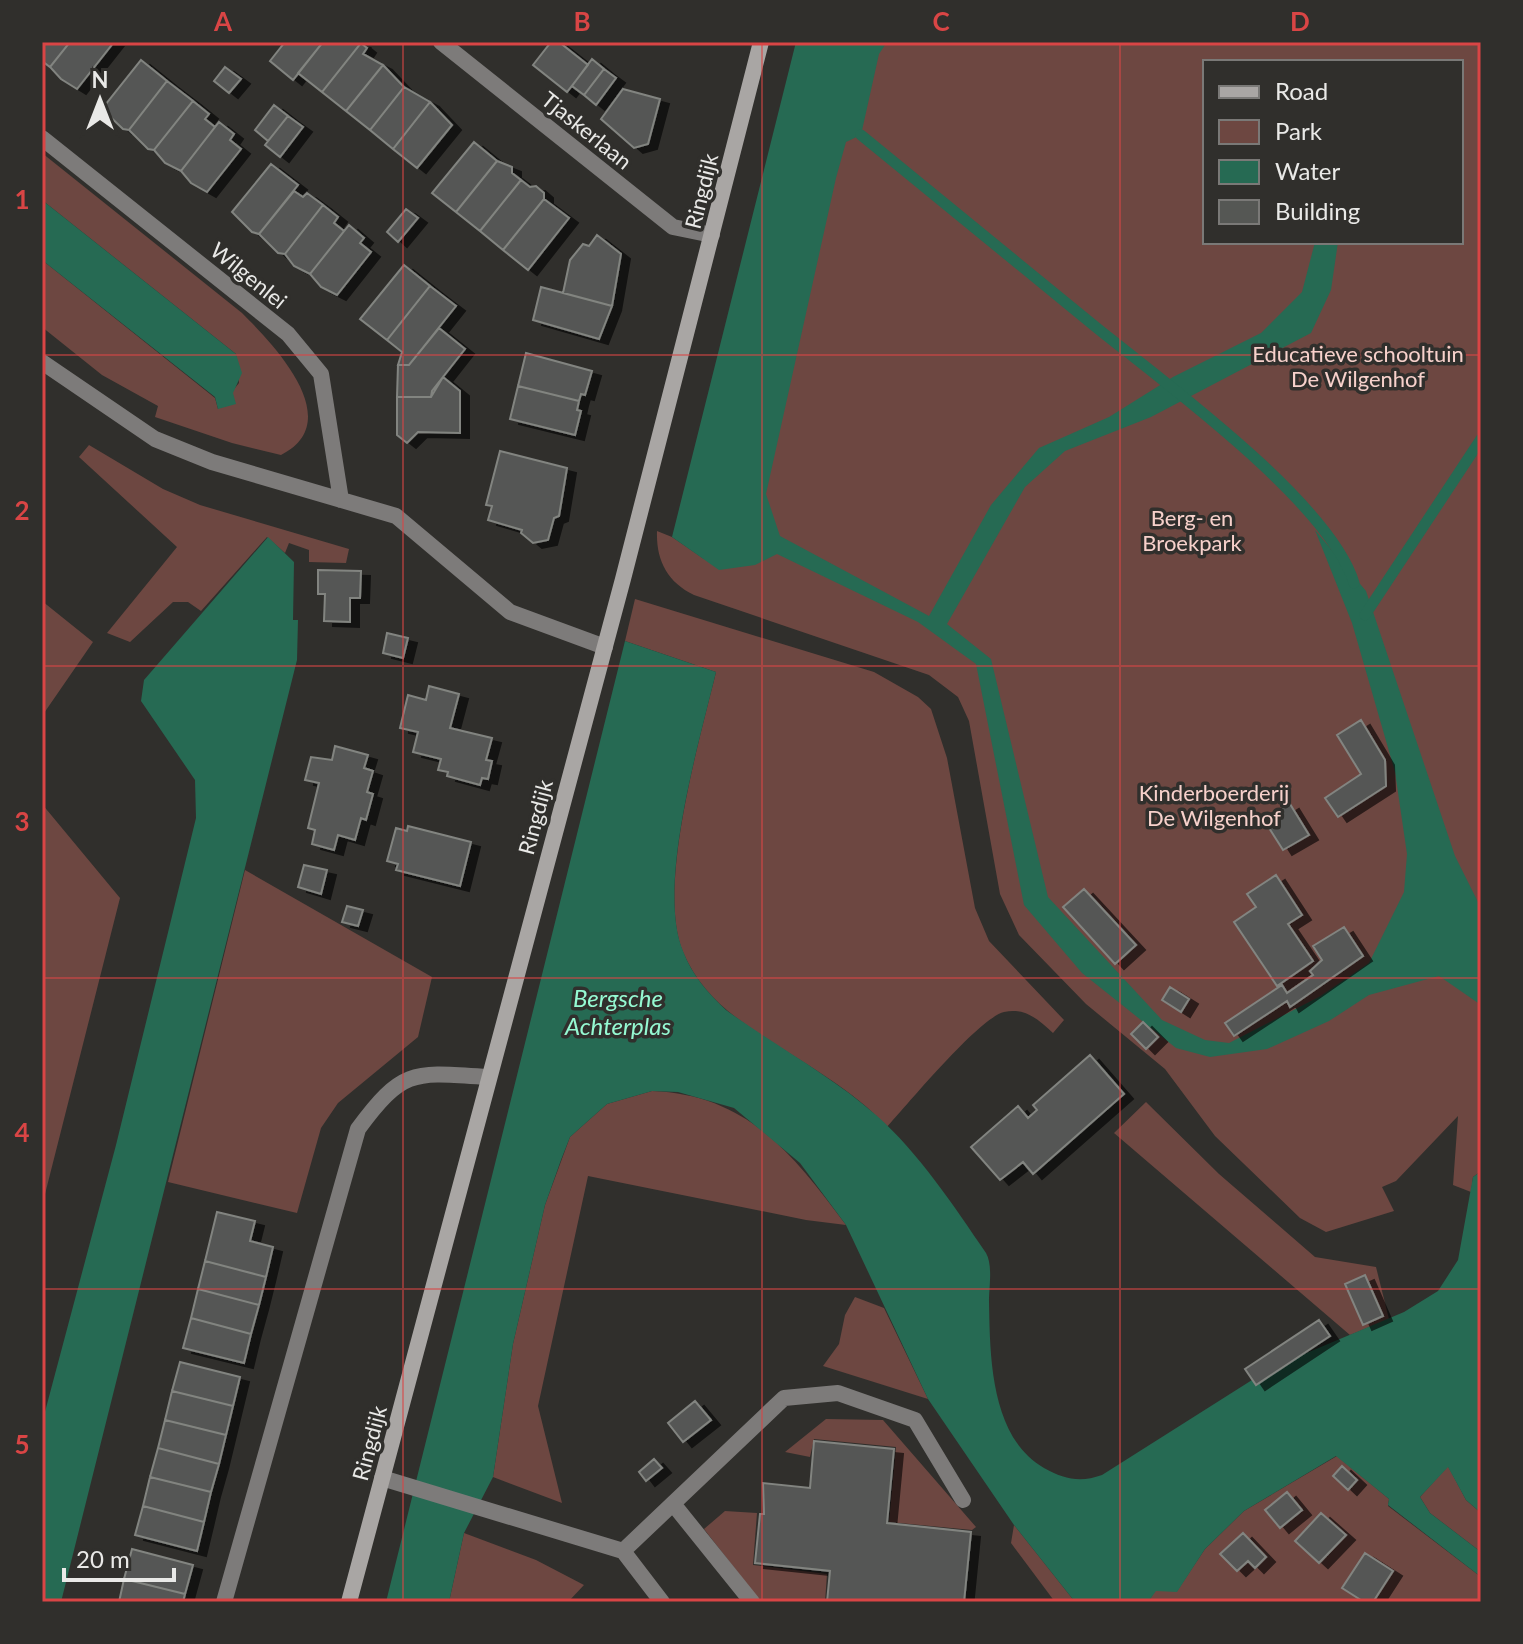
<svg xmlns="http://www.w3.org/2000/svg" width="1523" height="1644" viewBox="0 0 1523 1644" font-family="Lato,sans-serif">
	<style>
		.green { fill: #6d4741; fill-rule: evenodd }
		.water { fill: #266a53 }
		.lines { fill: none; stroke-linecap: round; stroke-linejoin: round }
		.stream { stroke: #266a53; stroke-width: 11 }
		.building { fill: #555754; stroke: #828480; stroke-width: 2; filter: url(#shadow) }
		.lane { stroke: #7d7b7a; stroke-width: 16 }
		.street { stroke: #7d7b7a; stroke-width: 16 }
		.secondary { stroke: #a9a6a4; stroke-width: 16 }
		.grid { fill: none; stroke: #d94545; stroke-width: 2; stroke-opacity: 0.55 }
		.labels { text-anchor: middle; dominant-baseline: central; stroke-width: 7; stroke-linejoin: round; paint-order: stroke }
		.street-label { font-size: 22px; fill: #e9e9e7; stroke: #302f2c }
		.park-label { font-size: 22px; fill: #f7d1cb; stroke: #302f2c }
		.water-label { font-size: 24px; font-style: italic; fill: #95f9d2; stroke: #302f2c }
		.neatline { fill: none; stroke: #d94545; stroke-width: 3 }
		.grid-label { font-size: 26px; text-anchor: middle; font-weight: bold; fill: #d94545 }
	</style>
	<defs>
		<filter id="shadow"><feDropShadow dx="9" dy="5" stdDeviation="0" flood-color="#0009"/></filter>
	</defs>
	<rect width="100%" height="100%" fill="#302f2c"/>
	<path class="green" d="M850,42H1481V1171L1473,1177L1471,1192L1453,1185L1458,1116L1396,1181L1382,1187L1394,1211L1326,1232L1300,1218L1215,1136L1165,1069L1086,1004L1019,935L1000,894L969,721L958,697L929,675L694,595C667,582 656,560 657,531L672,537L704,559ZM1205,62H1461V242H1205Z
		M42,153L242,313C273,344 348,421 281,455L232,443L155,417L158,406L102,375L42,327V260L215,398L218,409L239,383L236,354L42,200Z
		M89,445L163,489L200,505L349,549L346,563L309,562V550L289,543L285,553L267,537L201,611L188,602H173L130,642L107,633L177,547L79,457Z
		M635,599L874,672L918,697L931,709L947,758L975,908L989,941L1064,1020L1053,1033C1039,1020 1025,1007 1004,1012C979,1018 907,1105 887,1127C850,1085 791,1057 745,1024C718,1005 696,983 683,952C656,888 700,739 716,672L625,641Z
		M42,601L93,642L42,716Z
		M42,804L120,898L42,1206Z
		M245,870L432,977L418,1037L338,1103L321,1128L297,1213L168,1182Z
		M652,1091C748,1095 793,1154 846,1225L806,1220L588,1176L538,1406L562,1503L493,1477L513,1344L545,1205L570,1137L607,1104Z
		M1146,1102L1219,1174L1315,1257L1376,1267L1389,1319L1350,1335L1114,1133Z
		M855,1297L884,1308L928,1399L823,1366L839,1344L845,1315Z
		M826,1419L883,1420L976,1527L972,1530L889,1522L896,1447L814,1439L810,1457L785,1452Z
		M1337,1456L1389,1499L1388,1506L1481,1577V1602H1148L1155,1591H1177L1205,1549L1244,1511Z
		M1448,1466L1466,1500L1481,1513V1552L1430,1513L1420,1497Z
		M725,1511L757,1513L753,1565L827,1574L825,1602H761L704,1529Z
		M1014,1525L1075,1602H1055L1011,1543Z
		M464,1533L536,1560L584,1585L568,1602H449Z"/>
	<path class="water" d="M796,42H887L879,54L861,135L846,142L836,178L766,494L780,536L929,616L991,505L1039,448L1109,417L1173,377L1261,333L1302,292L1315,242H1338L1331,290L1311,333L1151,417L1065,451L1025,487L947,624L991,659L1048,897L1162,1020L1205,1040L1229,1043L1319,997L1369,963L1404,892L1407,854L1395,772L1352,623L1315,530L1366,591L1455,856L1481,908V1005L1439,976L1369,995L1329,1021L1267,1049L1210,1057L1176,1048L1082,973L1024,905L976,664L918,622L777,554L755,565L719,570L672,537Z
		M42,200L236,354L242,373L233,393L236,404L218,409L215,397L42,260Z
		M268,537L294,562L293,620H298L297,660L61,1602H42V1423L116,1145L196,818L195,780L141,701L144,680Z
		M625,641L716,672C700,740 656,886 683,951C692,975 708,993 726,1010C774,1045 832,1076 876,1115C919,1153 954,1206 986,1253C993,1265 989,1288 989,1301C990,1355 990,1437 1044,1468C1064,1479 1080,1483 1102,1475L1271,1368L1404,1312L1438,1291L1458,1260L1473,1177L1481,1171V1513L1466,1500L1448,1467L1420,1497L1430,1513L1481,1552V1577L1388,1505L1389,1499L1336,1456L1244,1511L1205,1549L1177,1592L1156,1591L1148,1602H1075L1014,1525L928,1399L846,1225L800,1163L734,1108L678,1092L652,1091L607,1104L570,1137L561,1160L545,1205L513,1344L493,1477L464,1533L449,1602H386Z"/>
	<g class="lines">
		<path class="stream" d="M861,135C940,199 1018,264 1097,328C1165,383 1330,503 1354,583
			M1365,615L1481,439"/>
	</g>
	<path class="building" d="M42,42H70L50,67L42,61Z
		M70,42H114L77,89L61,79L50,67Z
		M285,42H323L293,80L270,61Z
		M323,42L361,43L322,92L298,73Z
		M551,42H559L588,65L567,92L533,65Z
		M361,43L367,48L363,54L383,65L346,111L322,92Z
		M592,59L604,69L584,95L572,86Z
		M141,60L167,81L129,130L123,129L102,109Z
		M383,65L404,87L370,130L346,111Z
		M225,67L241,79L229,93L214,81Z
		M604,69L616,78L596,105L584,95Z
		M167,81L193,101L154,150L148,149L129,130Z
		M404,87L430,102L393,149L370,130Z
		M623,89L660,99L648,144L634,148L601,119Z
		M193,101L209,114L205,119L215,127L181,171L165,163L154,150Z
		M430,102L452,125L417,168L393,149Z
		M274,105L288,116L268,141L255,130Z
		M288,116L303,127L280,157L265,145Z
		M219,122L234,134L230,140L241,149L207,192L191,183L181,171Z
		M474,142L497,161L456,212L432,193Z
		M497,161L512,167V173L521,180L480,231L456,212Z
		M271,164L298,185L259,234L252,232L232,212Z
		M521,180L530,187L536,186L544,193V199L503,250L480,231Z
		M294,191L303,197L307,193L323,205L285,254L278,253L259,234Z
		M544,199L569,218L528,270L503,250Z
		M323,205L338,217L334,223L344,231L310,274L294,266L285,254Z
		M406,209L418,218L398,242L387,232Z
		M349,225L364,238L360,243L371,252L337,295L321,287L310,274Z
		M597,235L621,254L612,306L563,293L570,260L583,244L589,246Z
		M404,265L430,286L387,340L360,319Z
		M430,286L456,306L409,365H398L402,352L387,340Z
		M541,287L612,306L599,339L533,320Z
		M439,328L465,349L432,391L431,397H397L398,365H409Z
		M526,353L592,371L585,395L581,394L579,401L518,386Z
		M443,377L460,391V433L418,432L407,443L397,435V397H431Z
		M518,386L579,401L577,410L581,411L575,435L510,419Z
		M500,451L567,468L559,516L554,518L548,540L533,543L521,533L522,530L488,520L492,506L486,505Z
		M318,570L361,571L360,598H350V622L324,621L325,594H318Z
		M387,633L408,638L403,658L383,653Z
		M429,686L459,694L450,728L492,738L486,760L492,761L488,779L482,778L480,785L447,776L448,772L438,770L441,759L413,752L418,732L400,728L408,695L426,700Z
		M1361,720L1385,760L1386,786L1338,817L1325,798L1361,774L1337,735Z
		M335,746L368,755L364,768L373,771L367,792L373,794L366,820L361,818L355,840L338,835L334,850L312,844L315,830L308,828L319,783L305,780L311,757L332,760Z
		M1290,804L1309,835L1283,850L1264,820Z
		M408,826L471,842L460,886L396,870L398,864L387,861L396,828L407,831Z
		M304,865L327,870L321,894L298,887Z
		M1276,875L1302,915L1288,924L1313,961L1277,986L1234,922L1256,907L1247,894Z
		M1084,889L1136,945L1115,964L1063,907Z
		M347,906L363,910L358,926L342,922Z
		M1344,927L1363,956L1290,1007L1287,1001L1234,1036L1225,1023L1282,985L1287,993L1313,975L1310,971L1322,960L1313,946Z
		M1170,987L1189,999L1181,1012L1162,1000Z
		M1143,1022L1158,1037L1146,1049L1131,1034Z
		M1090,1055L1124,1094L1033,1174L1023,1162L1000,1180L971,1147L1018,1106L1028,1118L1037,1110L1033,1105Z
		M217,1212L255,1221L250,1241L273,1247L266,1277L205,1261Z
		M205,1261L266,1277L259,1305L198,1289Z
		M1365,1275L1383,1316L1363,1325L1345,1284Z
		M198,1289L259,1305L251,1334L191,1318Z
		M191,1318L251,1334L244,1363L183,1348Z
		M1319,1320L1330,1336L1256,1385L1245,1369Z
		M180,1362L240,1377L233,1406L172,1391Z
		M172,1391L233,1406L226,1435L165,1420Z
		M695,1401L711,1420L683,1442L668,1423Z
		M165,1420L226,1435L219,1464L158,1448Z
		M814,1441L894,1449L887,1523L971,1532L964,1602H827L830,1571L755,1563L760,1514H764L763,1483L810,1488Z
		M158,1448L219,1464L211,1492L150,1477Z
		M654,1459L662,1468L646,1481L639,1472Z
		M1342,1466L1357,1480L1348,1490L1333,1476Z
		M150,1477L211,1492L204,1522L143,1506Z
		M1287,1492L1302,1510L1280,1528L1265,1510Z
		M143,1506L204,1522L197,1551L135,1535Z
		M1321,1513L1346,1535L1319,1563L1295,1541Z
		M1243,1533L1266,1557L1255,1568L1248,1561L1237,1571L1220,1554Z
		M132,1549L193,1565L185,1594L124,1579Z
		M1365,1553L1393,1571L1373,1602H1364L1342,1588Z
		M124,1579L185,1594L183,1602H119Z"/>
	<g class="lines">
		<path class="lane" d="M382,1478L623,1551L662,1602
			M674,1505L752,1602
			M623,1551L784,1398L838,1393L915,1420L963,1500"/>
		<path class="street" d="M441,42L673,227L712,235
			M42,138L288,334L321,374L341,500
			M42,362L155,439L212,462L396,516L510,612L605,647
			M224,1602L358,1129C403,1068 414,1072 487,1077"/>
		<path class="secondary" d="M349,1602L623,579L761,42"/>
	</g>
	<path class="grid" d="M403,42V1602M762,42V1602M1120,42V1602M42,355H1481M42,666H1481M42,978H1481M42,1289H1481"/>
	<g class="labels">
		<g class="street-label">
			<text transform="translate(587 130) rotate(39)">Tjaskerlaan</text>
			<text transform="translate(701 191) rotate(-76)">Ringdijk</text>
			<text transform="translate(249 275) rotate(39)">Wilgenlei</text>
			<text transform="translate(535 817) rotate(-75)">Ringdijk</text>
			<text transform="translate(369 1443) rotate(-75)">Ringdijk</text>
		</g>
		<g class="park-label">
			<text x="1358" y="353">Educatieve schooltuin<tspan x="1358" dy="25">De Wilgenhof</tspan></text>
			<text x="1192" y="517">Berg- en<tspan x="1192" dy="25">Broekpark</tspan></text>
			<text x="1214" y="792">Kinderboerderij<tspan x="1214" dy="25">De Wilgenhof</tspan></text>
		</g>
		<g class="water-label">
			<text x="618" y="997">Bergsche<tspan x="618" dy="28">Achterplas</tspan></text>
		</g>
	</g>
	<rect width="1523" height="1644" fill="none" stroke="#302f2c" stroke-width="88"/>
	<rect x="1203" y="60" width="260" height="184" fill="#302f2c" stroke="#7a7977" stroke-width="2"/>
	<rect x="1219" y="86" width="40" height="12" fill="#a9a6a4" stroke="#7a7977" stroke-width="2"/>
	<text x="1275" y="100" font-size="24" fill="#e9e9e7">Road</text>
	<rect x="1219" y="120" width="40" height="24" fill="#6d4741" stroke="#7a7977" stroke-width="2"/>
	<text x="1275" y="140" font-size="24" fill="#e9e9e7">Park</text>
	<rect x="1219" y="160" width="40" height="24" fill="#266a53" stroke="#7a7977" stroke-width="2"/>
	<text x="1275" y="180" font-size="24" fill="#e9e9e7">Water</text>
	<rect x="1219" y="200" width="40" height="24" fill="#555754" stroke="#7a7977" stroke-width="2"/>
	<text x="1275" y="220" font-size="24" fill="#e9e9e7">Building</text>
	<g transform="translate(100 100)" stroke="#302f2c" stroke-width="6" paint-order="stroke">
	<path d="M0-6L14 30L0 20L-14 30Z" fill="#e9e9e7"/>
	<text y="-12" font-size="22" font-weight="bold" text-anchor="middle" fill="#e9e9e7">N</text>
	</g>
	<path d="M64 1568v12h110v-12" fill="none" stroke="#e9e9e7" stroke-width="4"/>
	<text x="76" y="1568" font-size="24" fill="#e9e9e7" stroke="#302f2c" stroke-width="6" paint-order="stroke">20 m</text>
	<rect x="44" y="44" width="1435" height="1556" class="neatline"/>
	<g class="grid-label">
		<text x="223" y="31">A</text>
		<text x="582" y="31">B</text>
		<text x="941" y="31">C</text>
		<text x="1300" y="31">D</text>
		<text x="22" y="209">1</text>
		<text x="22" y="520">2</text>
		<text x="22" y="831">3</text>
		<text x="22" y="1142">4</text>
		<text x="22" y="1454">5</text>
	</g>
</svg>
